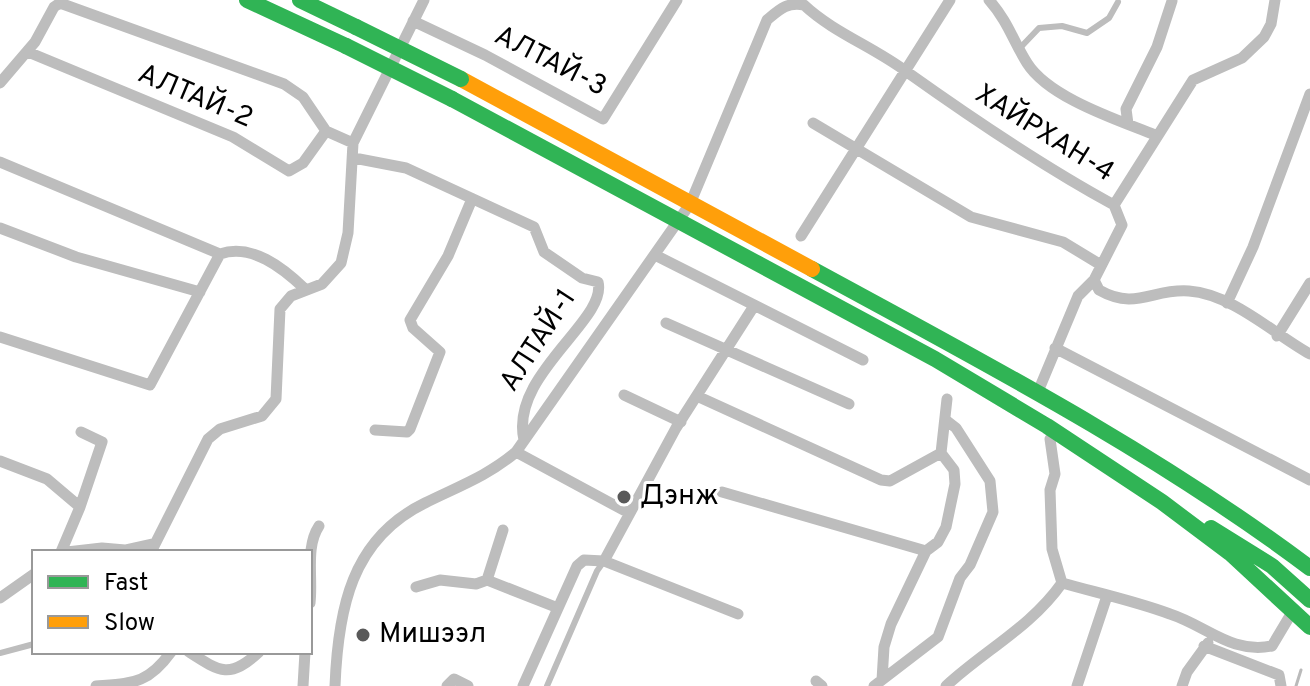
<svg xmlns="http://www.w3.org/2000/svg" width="1310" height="686" viewBox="0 0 1310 686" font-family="Overpass,sans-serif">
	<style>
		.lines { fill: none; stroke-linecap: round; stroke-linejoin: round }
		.stream { stroke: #bababa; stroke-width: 3 }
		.lane { stroke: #bdbdbd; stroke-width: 6 }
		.street { stroke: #bdbdbd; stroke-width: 11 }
		.fast { stroke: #30b455; stroke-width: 16 }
		.slow { stroke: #ff9f0a; stroke-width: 16 }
		.fast-bridge { stroke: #30b455; stroke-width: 16 }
		.poi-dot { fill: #595959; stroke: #fff; stroke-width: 3 }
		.labels { text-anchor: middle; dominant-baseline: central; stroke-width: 6; stroke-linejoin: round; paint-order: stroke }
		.street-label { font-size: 28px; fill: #000; stroke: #fff }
		.poi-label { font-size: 28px; fill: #000; stroke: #fff; text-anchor: start }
	</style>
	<rect width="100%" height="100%" fill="#fff"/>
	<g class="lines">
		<path class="stream" d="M1296,686L1301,670"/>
		<path class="lane" d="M1020,48L1039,28L1062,26L1087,33L1109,18L1118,2
			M0,653L34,644
			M547,686L597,571L604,561"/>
		<path class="street" d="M989,0C1009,23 1012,39 1027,63C1049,98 1118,120 1155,135
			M60,3L284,84L303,97L326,131
			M804,5C834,33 874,47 907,72C973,119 1042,166 1114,205L1122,225L1094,280L1099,290C1136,311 1153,288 1189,291C1232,294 1274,334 1310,354
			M413,21L485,55L603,119L677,0
			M28,52L233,137L289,171L303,163L326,131L353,143
			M0,83L35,42L54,7L60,3
			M813,123L971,217L1063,242L1101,265
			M1128,124L1126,109L1157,47L1172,1
			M354,158L406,168L534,227L544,252L582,278L598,282C608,320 509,375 524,440
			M0,162L220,254
			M1114,205L1193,80L1242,58L1264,37L1271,24L1275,0
			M0,228L76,257L200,292
			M801,236L950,0
			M655,255L863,360
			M1227,303L1253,247L1310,94
			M666,323L849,404
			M1277,336L1310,283
			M0,337L150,385L220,254C252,243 283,268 305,289
			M1055,348L1310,480
			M1037,394L1078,296L1094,280
			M624,395L681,422
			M699,397L881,480L890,481L941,453
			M375,430L407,432L410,429L440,352L413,328L410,320L448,256L472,199
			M516,452L629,513
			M941,453L947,399
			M0,461L47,479L80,507L61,552
			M722,492L926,551
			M80,507L102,442L81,432
			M67,552L102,548L125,550L152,544
			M151,552L208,439L220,429L262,416L276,399L280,309L291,296L322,284L341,263L348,233L353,143L424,0
			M604,561L676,428L754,306
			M487,580L503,530
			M1062,583C1098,593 1135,601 1170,614C1207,626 1231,654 1272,646L1294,609
			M416,587L440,580L476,584L487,580L558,608
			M0,598L34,574
			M310,603C313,577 305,547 319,526
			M1204,646L1279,675L1281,686
			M189,652C220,672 230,679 259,652
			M882,680L884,647L891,624L926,551L938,542L946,527L955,484L954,470L941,453
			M816,681L822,686
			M96,686C133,683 148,684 171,652
			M303,686L305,652
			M335,686C338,610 351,539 425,503C457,487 488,476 516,452L690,204L767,20C780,9 787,2 804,5
			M447,686L454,679L468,686
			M523,686L577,566L584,560L604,561L738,614
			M874,686L938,637L960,578L970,565L993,512L990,481L956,428L947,421
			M946,686C985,650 1031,627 1062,583L1052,549L1050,490L1055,474L1050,439
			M1077,686L1107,596
			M1182,686L1187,672L1208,643"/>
		<path class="fast" d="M247,0L346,46
			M300,0L356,27
			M452,99L935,359L1047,426L1162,502L1230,553L1310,627
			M812,269C983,362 1154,451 1310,568
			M1211,528L1272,566L1310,600"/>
		<path class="slow" d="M461,79L812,269"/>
		<path class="fast-bridge" d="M356,27L461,79
			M346,46L452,99"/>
	</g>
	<g class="poi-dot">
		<circle cx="624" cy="497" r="8"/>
		<circle cx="363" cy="635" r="8"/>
	</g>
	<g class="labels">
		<g class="street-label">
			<text transform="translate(550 62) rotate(27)">АЛТАЙ-3</text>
			<text transform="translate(195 97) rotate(23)">АЛТАЙ-2</text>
			<text transform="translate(1044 134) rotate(32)">ХАЙРХАН-4</text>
			<text transform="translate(539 341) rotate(-57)">АЛТАЙ-1</text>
		</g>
		<g class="poi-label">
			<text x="640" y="497">Дэнж</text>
			<text x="379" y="635">Мишээл</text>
		</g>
	</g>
	<rect x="32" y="550" width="280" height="104" fill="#ffffff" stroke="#999999" stroke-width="2"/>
	<rect x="48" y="576" width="40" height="12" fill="#30b455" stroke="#999999" stroke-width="2"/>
	<text x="104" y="590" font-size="24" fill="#000000">Fast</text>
	<rect x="48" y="616" width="40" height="12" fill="#ff9f0a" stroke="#999999" stroke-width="2"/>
	<text x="104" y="630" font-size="24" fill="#000000">Slow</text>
</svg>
